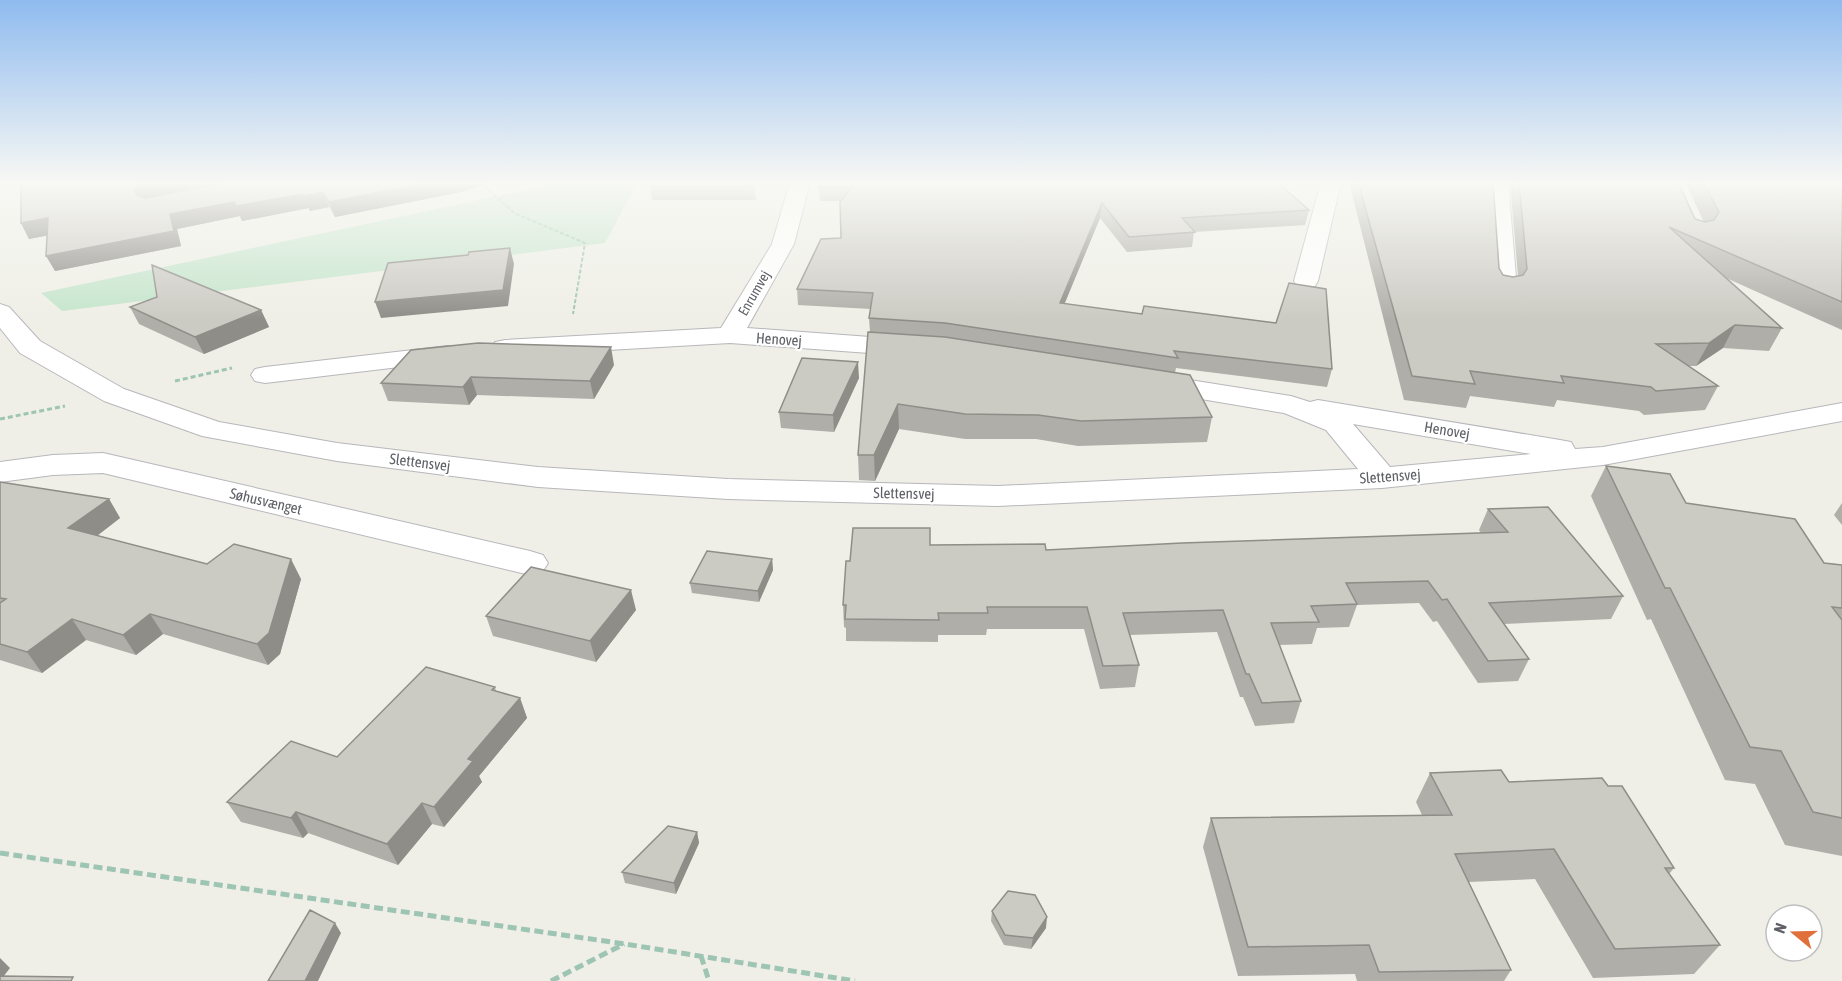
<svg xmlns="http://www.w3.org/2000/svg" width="1842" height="981" viewBox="0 0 1842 981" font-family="'Asap Condensed',sans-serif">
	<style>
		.green { fill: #c5e5cc }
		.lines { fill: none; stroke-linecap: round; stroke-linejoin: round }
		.minor-casing { stroke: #b7b7bc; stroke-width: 2 }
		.path-far2 { stroke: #9ec5b3; stroke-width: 2; stroke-dasharray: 4 2; stroke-linecap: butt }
		.path-far1 { stroke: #9ec5b3; stroke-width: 3; stroke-dasharray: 5 3; stroke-linecap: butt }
		.path { stroke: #9ec5b3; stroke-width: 5; stroke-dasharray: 9 4.5; stroke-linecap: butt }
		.minor { fill: #fff; fill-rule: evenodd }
		.wall { fill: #afaea8 }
		.shaded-wall { fill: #8e8d88 }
		.building { fill: #cbcac3; stroke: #8e8d88; stroke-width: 1.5 }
		.labels { text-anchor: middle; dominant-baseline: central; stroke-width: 4.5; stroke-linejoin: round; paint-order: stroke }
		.far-street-label { font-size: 14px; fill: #5e6066; stroke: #fff }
		.street-label { font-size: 15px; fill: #5e6066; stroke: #fff }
	</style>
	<rect width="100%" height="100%" fill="#efefe7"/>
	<path class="green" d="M564,182H638L605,243L62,311L41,293Z"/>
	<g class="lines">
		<g class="minor-casing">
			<path id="minor" d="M790,182H810L794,244L747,328L911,340L921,342L924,348L921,354L911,356L730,343L505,356L495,354L492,348L495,342L505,340L721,328L772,244Z
				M1321,182H1341L1318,281L1315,286L1306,288L1297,286L1294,281Z
				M1488,182H1508L1517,289L1514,294L1505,296L1496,294L1493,289Z
				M0,304L9,307L40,341L124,389L219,422L337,443L538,467L728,479L998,486L1358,469L1326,430L1284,413L1142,389L1138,383L1142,377L1152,374L1291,396L1310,402L1318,400L1560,440L1571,442L1575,449L1603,447L1842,403V421L1603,465L1382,488L998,506L728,499L538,487L337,461L202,436L104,401L20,353L0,328ZM1353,424L1531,454L1390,467Z
				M448,346L458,348L462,354L458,360L265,383L255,381L251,375L255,369L265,367Z
				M103,453L530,551L543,555L548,563L543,571L530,575L103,473L53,475L0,482V462L53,455Z"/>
		</g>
		<path class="path-far2" d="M480,182L514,213L585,243L573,314"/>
		<path class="path-far1" d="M175,381L232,368
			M0,419L65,406"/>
		<path class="path" d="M0,853L625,944L855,981
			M701,956L709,981
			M551,981L624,944"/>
		<use href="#minor" class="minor"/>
	</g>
	<path class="wall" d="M21,182H220L159,195L461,192L335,217L329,207L310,211L309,208L242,221L240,216L177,229L181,246L55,271L47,235L29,239L21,223Z
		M823,182L1309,210L1305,225L1194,232L1192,247L1127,252L1100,218L1065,303L1332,369L1327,387L1176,368L1175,373L1212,417L1207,442L1078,446L1036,439H965L899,429L875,481L859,480L858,455L870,332L869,318L871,309L798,305L797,289L841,238V201H820L819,187Z
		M1349,182H1493L1499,268L1503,275L1513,277L1518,276L1510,182H1678L1695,219L1704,222L1685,182H1842V330L1724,277L1782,328L1769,351L1723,348L1696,366H1689L1718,386L1705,410L1644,415L1639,411L1557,400L1554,407L1470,396L1466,408L1404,400Z
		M753,185L754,186L756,200H652L650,186Z
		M130,307L261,310L269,327L204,354L139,324Z
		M614,365L594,399L477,395L469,405L388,401L381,383Z
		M859,378L834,432L781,428L779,412Z
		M1606,466L1686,503L1824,563L1842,565V856L1785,845L1755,784L1725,780L1651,619L1647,620L1591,496Z
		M0,482L109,499L120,518L97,536L207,564L301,579L280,654L268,665L163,634L136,655L86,640L42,673L0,660Z
		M1842,503V525L1834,515Z
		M1488,509L1623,596L1611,619L1504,624L1529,659L1518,681L1478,683L1437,621L1433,622L1419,603L1357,605L1349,627L1317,628L1312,644L1279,645L1301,701L1294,723L1255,726L1243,697H1240L1217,632L1130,635L1139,665L1135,687L1100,689L1084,629H987L986,635H938V642L846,641V628L844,627L843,605L850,561L930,545L1046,550L1481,533L1479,530Z
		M772,559L773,570L759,602L692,593L690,583Z
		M636,610L596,662L493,636L486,616Z
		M495,687L496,691L520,698L527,718L479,776L482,782L444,827L432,824L398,865L308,833L303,838L241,822L227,802L337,757Z
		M1430,773L1509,782L1608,786L1674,868L1669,874L1720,945L1694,974L1593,978L1535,879L1469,882L1511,970L1504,981H1357L1355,974L1238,976L1203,847L1211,818L1422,815L1416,802Z
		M697,832L699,843L676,894L625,883L622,872Z
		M992,911L1046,928L1031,949L1004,945L991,921Z"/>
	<path class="shaded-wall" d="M144,182H220L145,198L141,205L134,191L139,183Z
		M432,182H495L461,192L335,217L329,202Z
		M323,192L329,207L310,211L304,196Z
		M303,194L309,208L242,221L240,216L177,229L181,246L55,271L46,256L170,214L234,202Z
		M1102,203L1100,218L1058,319L1060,303Z
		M48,218L56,234L29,239L21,223Z
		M510,248L514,264L508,306L381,318L375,302Z
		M261,310L269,327L204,354L195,337Z
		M1735,325L1723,348L1696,366L1709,343Z
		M611,347L614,365L594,399L590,381Z
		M858,362L859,378L834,432L833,415Z
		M471,377L477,395L469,405L463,387Z
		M898,404L899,429L875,481L874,455Z
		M109,499L120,518L81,548L68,528Z
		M291,559L301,579L280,654L268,665L257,644Z
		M772,559L773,570L759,602L758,591Z
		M631,590L636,610L596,662L590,641Z
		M150,614L163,634L136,655L123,635Z
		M72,619L86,640L42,673L27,652Z
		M520,698L527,718L479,776L482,782L444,827L434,807L468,759Z
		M422,803L432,824L398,865L387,844Z
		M296,812L308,833L303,838L291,818Z
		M697,832L699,843L676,894L674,883Z
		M1047,917L1046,928L1031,949L1033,938Z
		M335,923L341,933L318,981H305Z
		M0,958L10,968L0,981Z"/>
	<path class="building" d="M21,182H144L139,183L134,191L138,196L146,198L228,182H432L329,202L323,192L304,196L303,194L236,206L234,202L170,214L174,231L46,256L48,218L21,223Z
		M652,182H749L754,186H650Z
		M823,182H1277L1309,210L1182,218L1195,232L1129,237L1102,203L1060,303L1142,314L1144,306L1276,323L1289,283L1326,289L1332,369L1174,351L1178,358L945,323L869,318L873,293L797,289L821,239L841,238L840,202L852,187H819Z
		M1358,182H1493L1499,268L1503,275L1513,277L1523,275L1527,269L1519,182H1678L1695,219L1705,222L1714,220L1719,212L1703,182H1842V302L1669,227L1782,328L1735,325L1709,343L1656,344L1718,386L1656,391L1651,387L1561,376L1564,383L1470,371L1475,384L1412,376Z
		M510,248L503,290L375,302L388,263L468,255L469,252Z
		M152,265L261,310L195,337L130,307L157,297Z
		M868,332L945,337L1190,375L1212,417L1081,421L1038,415L965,414L898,404L874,455H858Z
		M478,343L611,347L590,381L471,377L463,387L381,383L411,350Z
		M802,358L858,362L833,415L779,412Z
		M1606,466L1670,474L1686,503L1795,519L1824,563L1842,565V608L1832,607L1842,620V818L1813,812L1781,751L1750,747L1670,588H1665Z
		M0,482L109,499L68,528L207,564L234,544L291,559L269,633L257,644L150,614L123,635L72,619L27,652L0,644V603L6,599L0,598Z
		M1548,507L1623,596L1489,603L1529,659L1488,661L1447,599L1442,600L1428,581L1346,583L1357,604L1311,606L1319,622L1271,623L1301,701L1262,703L1249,674H1246L1223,610L1123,613L1139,665L1103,666L1087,607H987L988,613H938L939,620L845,619L846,605H843L846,561H850L853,528H930V545L1045,544L1046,550L1182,543L1508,532L1488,509Z
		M707,551L772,559L758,591L690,583Z
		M531,567L631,590L590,641L486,616Z
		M426,667L495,687L492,690L520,698L468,759L473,761L434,807L422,803L387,844L296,812L291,818L227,802L291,741L337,757Z
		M1501,770L1509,782L1602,778L1608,786H1622L1674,868H1665L1720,945L1615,949L1554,849L1455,854L1511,970L1379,972L1369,945L1248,947L1211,818L1452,815L1430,773Z
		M668,826L697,832L674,883L622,872Z
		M1008,891L1035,895L1047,917L1033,938L1005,935L992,911Z
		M310,910L335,923L305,981H268Z
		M0,976L73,977L71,981H0Z"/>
	<linearGradient id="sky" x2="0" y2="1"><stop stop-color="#8fbbef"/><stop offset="0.57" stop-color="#f8f8f4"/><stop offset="1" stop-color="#f8f8f4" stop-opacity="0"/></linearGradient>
	<rect width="1842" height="320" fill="url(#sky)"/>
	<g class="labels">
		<g class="far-street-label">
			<text transform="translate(754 293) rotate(-60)">Enrumvej</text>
		</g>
		<g class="street-label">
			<text transform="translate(779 339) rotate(4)">Henovej</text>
			<text transform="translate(1447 430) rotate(9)">Henovej</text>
			<text transform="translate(420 462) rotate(7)">Slettensvej</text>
			<text transform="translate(1390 476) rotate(-4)">Slettensvej</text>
			<text transform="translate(904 493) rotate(1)">Slettensvej</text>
			<text transform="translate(266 501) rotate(13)">Søhusvænget</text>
		</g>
	</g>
	<g transform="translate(1794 933) rotate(289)"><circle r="28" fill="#ffffff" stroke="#bfbfc2" stroke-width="1.5"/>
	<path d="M0-4.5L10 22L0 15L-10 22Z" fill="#e06f3c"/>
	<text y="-9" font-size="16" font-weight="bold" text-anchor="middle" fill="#5e6066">N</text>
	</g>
</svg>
